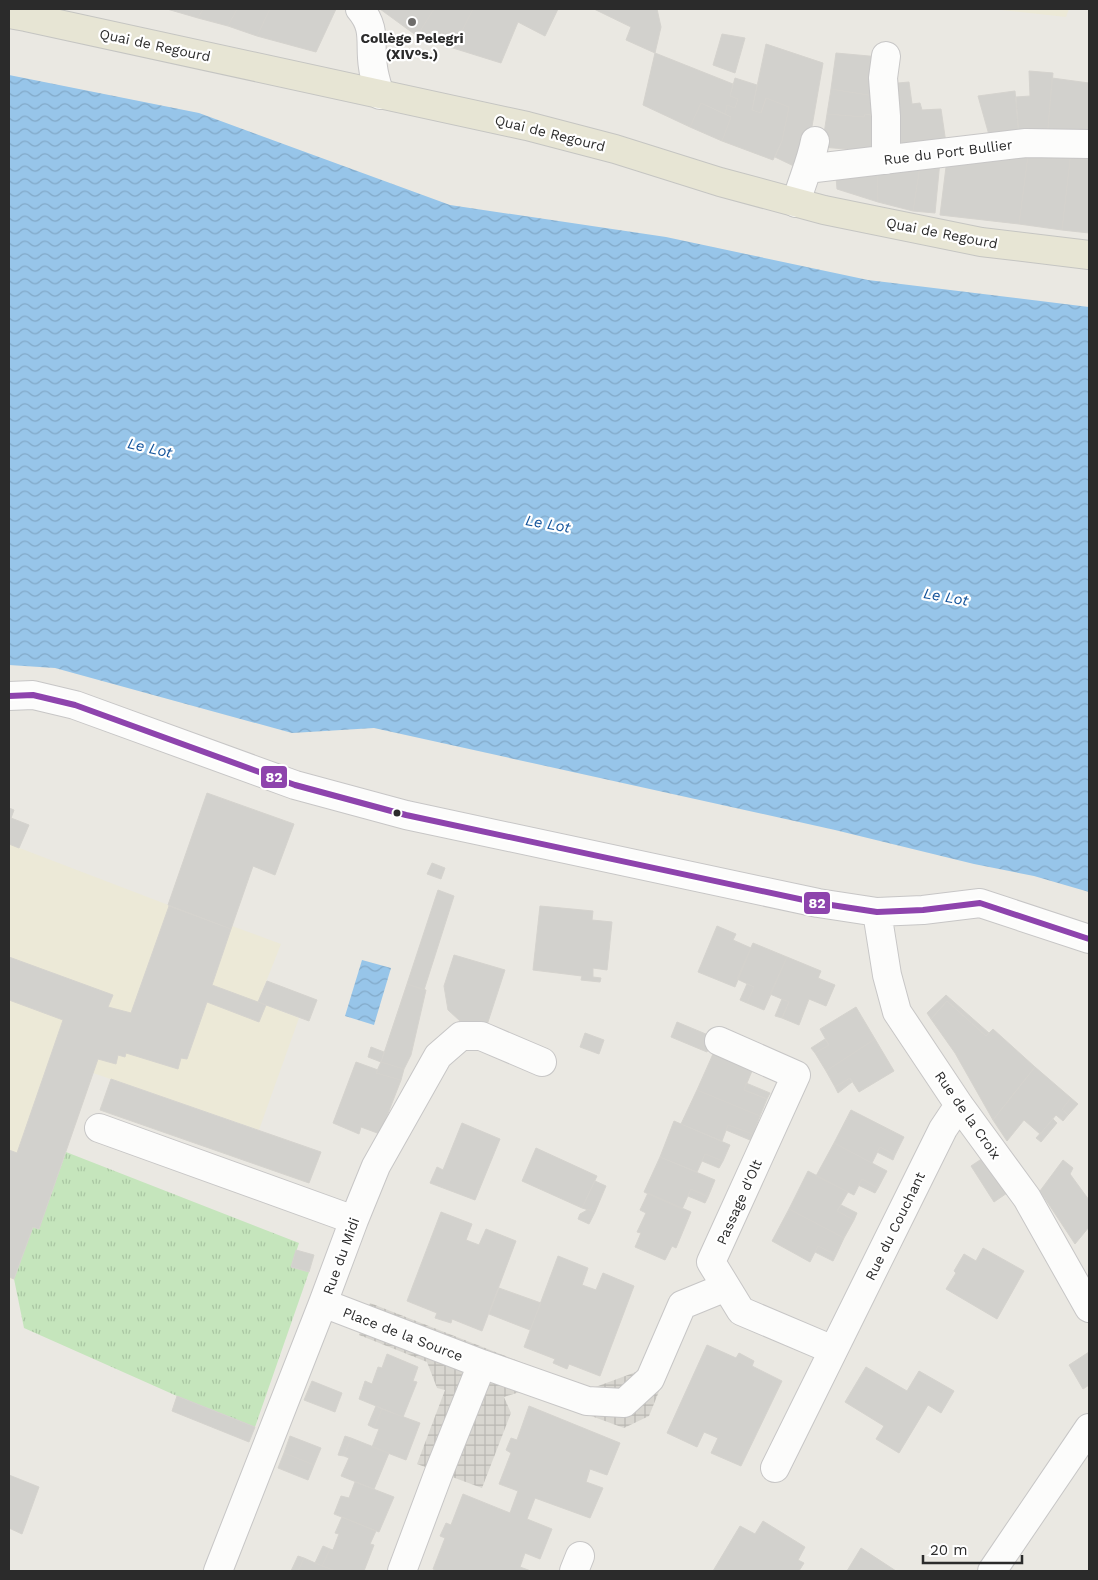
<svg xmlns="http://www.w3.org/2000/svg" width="1098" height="1580" viewBox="0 0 1098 1580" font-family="'Work Sans',sans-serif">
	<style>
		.education { fill: #ece9d7 }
		.grass { fill: url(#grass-tufts) }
		.plaza { fill: url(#plaza-grid) }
		.water { fill: url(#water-waves) }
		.building { fill: #d2d1cd; stroke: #d5d3ce }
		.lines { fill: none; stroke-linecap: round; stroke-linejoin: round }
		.minor-casing { stroke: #c7c6c6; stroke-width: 30 }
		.major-casing { stroke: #c5c5c2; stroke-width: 30 }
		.minor { stroke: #fcfcfb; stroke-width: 28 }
		.major { stroke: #e7e5d4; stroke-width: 28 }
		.bus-1-casing { stroke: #fff; stroke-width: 10 }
		.bus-1 { stroke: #8e44ad; stroke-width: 6 }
		.poi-dot { fill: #6e6d6b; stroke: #fff; stroke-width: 2 }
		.bus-dot { fill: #2b2b2b; stroke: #fff; stroke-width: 2 }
		.labels { text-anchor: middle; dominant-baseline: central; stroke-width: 4.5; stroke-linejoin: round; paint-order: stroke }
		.poi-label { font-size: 14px; font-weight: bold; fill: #2b2b2b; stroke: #fff }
		.street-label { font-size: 14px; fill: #2b2b2b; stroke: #fff }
		.water-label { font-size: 15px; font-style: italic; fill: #11529a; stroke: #fff }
		.line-badge { stroke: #fff; stroke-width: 2 }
		.badge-label { font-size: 14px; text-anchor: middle; font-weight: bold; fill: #fff }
	</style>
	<defs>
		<pattern id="grass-tufts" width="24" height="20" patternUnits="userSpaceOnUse" patternTransform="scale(1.25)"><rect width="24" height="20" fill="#c5e5bc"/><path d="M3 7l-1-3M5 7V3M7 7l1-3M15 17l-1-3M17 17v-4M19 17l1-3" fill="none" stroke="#a9c5a2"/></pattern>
		<pattern id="plaza-grid" width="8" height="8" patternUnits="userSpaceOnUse" patternTransform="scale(1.25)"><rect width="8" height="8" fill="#d8d6d0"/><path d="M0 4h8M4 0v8" fill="none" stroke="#bab8b3"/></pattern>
		<pattern id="water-waves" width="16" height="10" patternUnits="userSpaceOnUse" patternTransform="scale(1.25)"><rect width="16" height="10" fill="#97c5e9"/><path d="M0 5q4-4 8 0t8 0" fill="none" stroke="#82a9c8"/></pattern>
	</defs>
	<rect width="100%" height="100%" fill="#eae8e2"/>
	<path class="education" d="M992,9H1069L1066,17Z
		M9,844L231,929L232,926L281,944L258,1002L299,1018L259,1130L93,1073L39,1229L33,1227L14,1279L9,1280Z"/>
	<path class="grass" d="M66,1152L299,1243L291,1267L309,1272L255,1427L177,1396L24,1328L14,1279L33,1227L39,1229Z"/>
	<path class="plaza" d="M370,1303L590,1389L636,1372L662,1384L649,1416L624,1428L523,1391L504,1397L511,1413L482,1488L417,1464L445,1390L437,1388L427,1362L359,1335Z"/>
	<path class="water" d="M9,75L199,113L450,205L666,237L868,280L1089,307V892L1034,876L974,864L835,830L374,728L292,733L55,668L9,665Z
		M362,960L391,968L374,1025L345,1016Z"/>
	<path class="building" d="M167,9H203L198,18Z
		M203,9H237L228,26L198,18Z
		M237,9H270L257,36L228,26Z
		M270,9H336L316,52L257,36Z
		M380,9H434L417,36Z
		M434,9H473L453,48L430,42L417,36Z
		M473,9H558L545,36L518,22L501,63L453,48Z
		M594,9H657L661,27L655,53L626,40L631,27Z
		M722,34L745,38L735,73L713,65Z
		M766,44L823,63L807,155L800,169L775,157L782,141L789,107L766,98L761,113L752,110Z
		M655,53L733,84L730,96L738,99L735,108L727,105L725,114L701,103L690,127L643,105Z
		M836,53L880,57L874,96L831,89Z
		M1029,71L1053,73L1047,139L1019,137L1016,97L1030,96Z
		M735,78L757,85L752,110L761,113L766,98L789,107L782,141L773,160L722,141L731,117L725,114L727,105L735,108L738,99L730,96Z
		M1052,78L1089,83V139H1047Z
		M909,82L912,104L920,103L922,110L941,109L947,150L892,144L887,84Z
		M831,89L874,96L872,115L865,114L864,117L827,114Z
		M1015,91L1019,137L991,142L978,96Z
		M701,103L731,117L722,141L690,127Z
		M827,114L864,117L865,114L884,118L880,152L822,147Z
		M1029,148L1071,151L1062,230L1019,224Z
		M1029,148L1019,224L940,215L947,159Z
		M1089,149V233L1062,230L1071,151Z
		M940,161L935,213L913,211L920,166Z
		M920,166L913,211L878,202L877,171Z
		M877,171L878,202L837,189L836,177Z
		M207,793L294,824L275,875L253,866L231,929L168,905Z
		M9,808L14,810L11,818L29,825L19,848L9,844Z
		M432,863L445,868L441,879L427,874Z
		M438,890L454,896L424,990L407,984Z
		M169,906L231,929L212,985L266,1005L259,1022L207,1002L187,1059L181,1058L178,1069L126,1053L125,1057L118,1055L116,1064L98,1059L39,1229L33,1227L14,1279L9,1277V1150L17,1153L63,1020L9,1000V957L113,995L108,1007L131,1013Z
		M540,906L593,911L592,920L612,922L607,970L593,968V977L601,978L600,982L581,980L582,976L533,970Z
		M717,926L736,934L733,940L751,948L735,987L698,972Z
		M753,943L787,957L764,1010L747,1003L754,987L737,979Z
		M454,955L505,970L486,1028L460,1021L448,1010L444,986Z
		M787,957L821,971L818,978L835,985L826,1006L809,999L799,1025L782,1018L789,1002L770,994Z
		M267,981L317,1000L309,1021L258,1002Z
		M407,984L426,990L411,1055L404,1069L381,1062Z
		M747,984L754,987L747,1003L740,1000Z
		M946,995L989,1033L986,1036L947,1001L931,1019L927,1013Z
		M782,999L789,1002L782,1018L775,1016Z
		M947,1001L986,1036L993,1029L1035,1067L993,1120L955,1053L931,1019Z
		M856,1007L875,1039L826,1071L815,1053L829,1045L820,1029Z
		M677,1022L713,1037L707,1052L671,1037Z
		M585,1033L604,1040L599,1054L580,1047Z
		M825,1039L829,1045L815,1053L811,1048Z
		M875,1039L894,1071L859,1092L850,1078L835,1087L826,1071Z
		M371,1047L384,1052L381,1062L368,1057Z
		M713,1054L752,1071L744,1090L767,1099L760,1116L697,1090Z
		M356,1062L378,1070L376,1073L401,1080L380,1134L361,1127L359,1134L333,1123Z
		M381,1062L404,1069L401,1080L376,1073Z
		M1035,1067L1071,1098L1062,1109L1068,1115L1063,1121L1056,1115L1040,1134L1024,1120L1007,1141L993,1120Z
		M850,1078L852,1082L838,1093L835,1087Z
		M111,1079L321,1152L309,1183L100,1110Z
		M746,1083L770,1093L767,1099L744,1090Z
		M697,1090L760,1116L753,1134L728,1125L722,1141L681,1124Z
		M1071,1098L1078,1104L1068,1115L1062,1109Z
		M851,1110L904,1137L895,1155L880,1147L872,1163L834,1143Z
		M1053,1119L1057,1123L1041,1142L1036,1138Z
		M674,1121L730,1145L723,1161L705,1154L697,1172L660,1157Z
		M462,1123L500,1139L475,1200L430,1183L437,1167L443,1170Z
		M728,1125L753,1134L750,1140L726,1130Z
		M834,1143L887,1171L878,1188L862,1179L854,1195L816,1176Z
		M880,1147L895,1155L893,1160L877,1152Z
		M536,1148L597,1176L582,1208L522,1181Z
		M705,1154L723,1161L719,1168L702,1161Z
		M986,1156L1010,1191L994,1202L971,1166Z
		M660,1157L715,1180L708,1197L691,1189L682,1209L644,1192Z
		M1063,1160L1073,1168L1070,1174L1089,1200V1227L1075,1244L1040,1191Z
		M808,1171L848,1192L837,1211L854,1220L844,1238L789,1209Z
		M862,1179L878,1188L875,1193L858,1185Z
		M595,1181L606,1186L595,1212L582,1208Z
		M691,1189L708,1197L705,1203L688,1196Z
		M648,1193L691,1212L676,1248L672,1246L665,1260L635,1247L641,1233L637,1232L646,1213L640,1210Z
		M841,1205L857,1213L854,1220L837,1211Z
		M589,1209L595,1212L589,1224L578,1219L580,1214Z
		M789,1209L844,1238L836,1255L818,1246L810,1262L772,1241Z
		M441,1212L472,1224L466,1240L479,1245L486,1229L516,1241L482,1331L452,1319L451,1323L435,1318L437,1313L407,1301Z
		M818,1246L836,1255L833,1261L815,1252Z
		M983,1248L1024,1271L997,1319L946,1289L956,1273L954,1271L964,1254L976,1261Z
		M296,1250L314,1255L309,1272L291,1267Z
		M558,1256L588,1268L582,1285L596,1290L603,1273L634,1286L600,1376L569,1364L567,1369L553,1363L555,1359L524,1347Z
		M499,1288L541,1303L530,1330L489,1314Z
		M707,1345L736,1358L739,1353L754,1361L752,1366L782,1381L741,1466L711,1453L718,1438L704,1432L697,1447L667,1433Z
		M1089,1352V1385L1083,1389L1069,1365Z
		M387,1354L418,1367L413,1381L417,1382L403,1417L359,1399L365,1381L372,1384L378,1367L382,1368Z
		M866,1367L907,1391L919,1371L954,1391L941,1413L928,1405L899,1453L876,1439L884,1426L845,1402Z
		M312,1381L342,1393L335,1412L304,1400Z
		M177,1396L255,1427L249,1442L172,1411Z
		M376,1406L382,1409L374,1428L368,1425Z
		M529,1406L620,1443L607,1475L590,1469L586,1482L603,1488L590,1518L535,1498L527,1519L552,1529L540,1559L525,1553L520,1567L531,1571H438L433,1569L445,1538L440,1536L446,1523L451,1525L463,1494L510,1513L518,1491L499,1484L511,1453L506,1450L511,1438L517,1440Z
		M382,1409L420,1423L406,1460L372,1447L379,1429L374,1428Z
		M290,1436L321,1448L314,1465L284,1453Z
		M345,1436L351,1438L344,1456L338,1455Z
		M351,1438L389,1453L374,1489L341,1476L349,1458L344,1456Z
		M284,1453L314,1465L308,1480L278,1468Z
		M9,1475L39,1487L22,1534L9,1528Z
		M355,1482L394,1497L379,1532L334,1514L341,1496L349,1498Z
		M342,1517L376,1531L370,1544L374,1545L364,1571H336L322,1566L330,1549L333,1550L339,1534L335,1533Z
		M763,1521L805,1547L798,1560L804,1563L799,1571H713L740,1526L755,1534Z
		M323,1546L330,1549L322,1566L315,1563Z
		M861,1548L896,1571H847Z
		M298,1556L304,1558L298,1571H291Z
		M304,1558L322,1566L336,1571H298Z"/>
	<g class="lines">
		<g class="minor-casing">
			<path id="minor" d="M360,9C377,29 369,44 373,67C374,76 377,85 380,95
				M886,160V116L883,78L886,56
				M807,169L1026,143L1089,144
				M796,203C802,181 811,162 815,141
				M9,696L33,695L75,705L295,785L406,815L818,903L877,912L923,910L980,903L1089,939
				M877,912L887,975L897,1012L959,1105L1027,1198L1089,1308
				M719,1041L796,1075L711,1262L741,1311L833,1350
				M99,1128L354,1220
				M323,1303L482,1364L587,1401L624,1403L650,1379L682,1305L726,1287
				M775,1468L943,1129L959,1105
				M218,1571L323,1303L354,1220L376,1166L438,1056L461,1036H481L542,1062
				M402,1571L439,1472L482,1364
				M574,1571L580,1556
				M992,1571L1089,1428"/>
		</g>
		<g class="major-casing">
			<path id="major" d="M9,14L26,17L527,126L615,149L720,182L824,210L981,242L1089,255"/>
		</g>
		<use href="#minor" class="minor"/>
		<use href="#major" class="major"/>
		<g class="bus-1-casing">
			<path id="bus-1" d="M9,696L33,695L75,705L295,785L406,815L818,903L877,912L923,910L980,903L1089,939"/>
		</g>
		<use href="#bus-1" class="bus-1"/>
	</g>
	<circle class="poi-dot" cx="412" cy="22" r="5"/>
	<circle class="bus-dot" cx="397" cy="813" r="4.5"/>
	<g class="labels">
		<g class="poi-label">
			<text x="412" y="38">Collège Pelegri<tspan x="412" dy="16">(XIV°s.)</tspan></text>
		</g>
		<g class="street-label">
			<text transform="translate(155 45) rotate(12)">Quai de Regourd</text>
			<text transform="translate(550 133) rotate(14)">Quai de Regourd</text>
			<text transform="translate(948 152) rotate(-7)">Rue du Port Bullier</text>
			<text transform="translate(942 233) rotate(11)">Quai de Regourd</text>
			<text transform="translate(968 1115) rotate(55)">Rue de la Croix</text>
			<text transform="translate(739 1202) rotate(-66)">Passage d'Olt</text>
			<text transform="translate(895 1226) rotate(-64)">Rue du Couchant</text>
			<text transform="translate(341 1256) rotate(-70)">Rue du Midi</text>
			<text transform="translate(403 1334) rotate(21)">Place de la Source</text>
		</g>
		<g class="water-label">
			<text transform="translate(150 448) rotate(13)">Le Lot</text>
			<text transform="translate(548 524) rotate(10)">Le Lot</text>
			<text transform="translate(946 597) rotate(10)">Le Lot</text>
		</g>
	</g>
	<g class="line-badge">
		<rect x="260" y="765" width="28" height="24" rx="5" fill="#8e44ad"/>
		<rect x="803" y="891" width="28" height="24" rx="5" fill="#8e44ad"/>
	</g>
	<g class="badge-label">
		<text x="274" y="782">82</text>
		<text x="817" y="908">82</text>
	</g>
	<rect width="1098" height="1580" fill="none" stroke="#2b2b2b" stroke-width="20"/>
	<path d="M923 1555v8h99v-8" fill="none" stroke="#2b2b2b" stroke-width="2.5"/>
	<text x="930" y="1555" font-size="15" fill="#2b2b2b" stroke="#ffffff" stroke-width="4" paint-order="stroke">20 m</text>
</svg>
